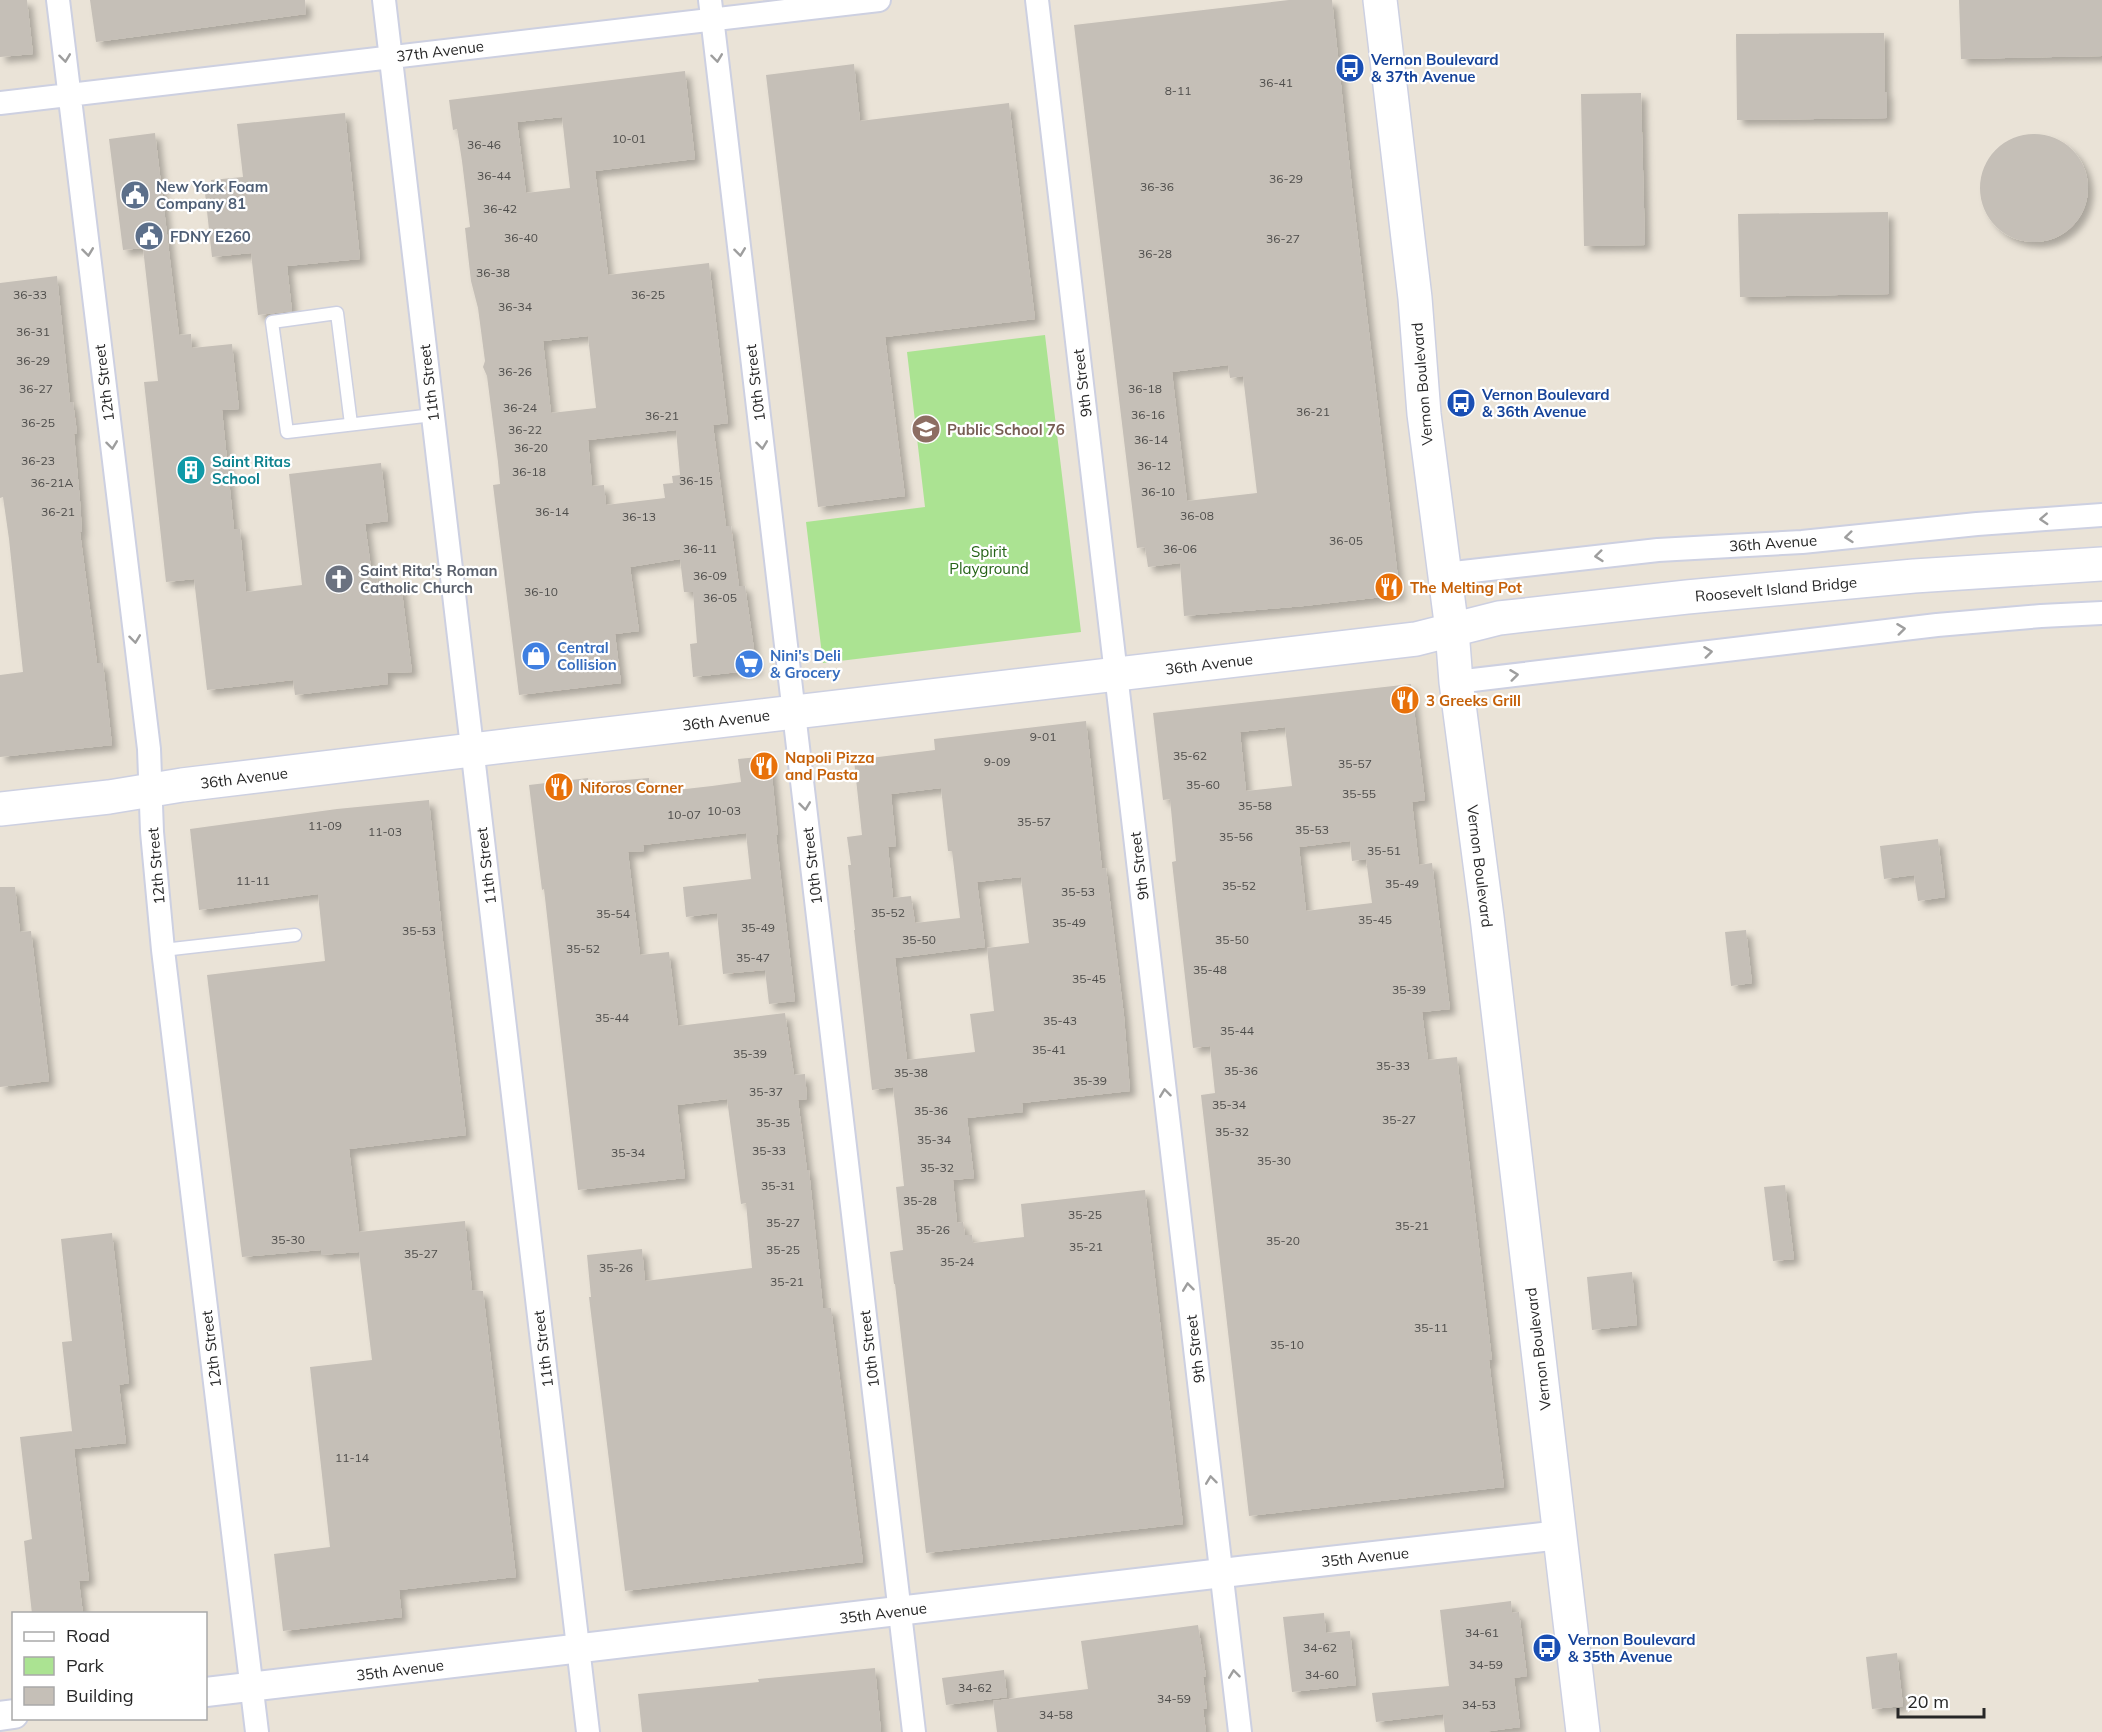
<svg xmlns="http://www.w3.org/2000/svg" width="2102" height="1732" viewBox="0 0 2102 1732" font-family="Mulish,sans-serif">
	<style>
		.green { fill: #abe392 }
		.building { fill: #c5bfb7; fill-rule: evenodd; filter: url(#shadow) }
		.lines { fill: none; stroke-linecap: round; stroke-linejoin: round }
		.service-casing { stroke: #cdd0e1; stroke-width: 15 }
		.minor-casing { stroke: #cdd0e1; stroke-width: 26 }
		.tertiary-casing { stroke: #cdd0e1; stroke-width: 32 }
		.secondary-casing { stroke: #cdd0e1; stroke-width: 36 }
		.service { stroke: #fff; stroke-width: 12 }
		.minor { stroke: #fff; stroke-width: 22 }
		.tertiary { stroke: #fff; stroke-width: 28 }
		.secondary { stroke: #fff; stroke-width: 33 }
		.oneway { stroke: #9e9e9e }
		.labels { text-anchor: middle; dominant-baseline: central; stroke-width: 4.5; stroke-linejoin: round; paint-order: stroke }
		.number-label { font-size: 12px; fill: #4e4d4b }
		.street-label { font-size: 15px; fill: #272727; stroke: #fff }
		.transit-label { font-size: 15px; font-weight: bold; fill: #164399; stroke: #fff; text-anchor: start }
		.service-label { font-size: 15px; font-weight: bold; fill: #4e5e75; stroke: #fff; text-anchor: start }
		.education-label { font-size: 15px; font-weight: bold; fill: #785e54; stroke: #fff; text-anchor: start }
		.culture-label { font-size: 15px; font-weight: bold; fill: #0d838f; stroke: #fff; text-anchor: start }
		.park-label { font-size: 15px; fill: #256317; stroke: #fff }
		.worship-label { font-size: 15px; font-weight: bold; fill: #5b616d; stroke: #fff; text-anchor: start }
		.food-label { font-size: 15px; font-weight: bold; fill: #c56008; stroke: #fff; text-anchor: start }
		.shop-label { font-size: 15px; font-weight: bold; fill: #366cbe; stroke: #fff; text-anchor: start }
	</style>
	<defs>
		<filter id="shadow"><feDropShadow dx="5.5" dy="5.5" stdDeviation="3" flood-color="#0004"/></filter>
	</defs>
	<rect width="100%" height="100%" fill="#eae3d7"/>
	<path class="green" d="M1045,335L1081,632L823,663L806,522L925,507L907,352Z"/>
	<path class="building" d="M0,0H27L33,54L0,57Z
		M90,0H305L306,14L96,42Z
		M1289,0H1332L1352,188L1400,595L1304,606L1184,616L1180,563L1148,567L1145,547L1137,548L1074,25ZM1228,365L1230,378L1243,376L1257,493L1187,501L1172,372Z
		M1959,0H2102V56L1961,59Z
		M1884,33L1885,92H1887V118L1737,120L1736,34Z
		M854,64L860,121L1009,103L1035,319L885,337L905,496L818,507L766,75Z
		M685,71L695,159L595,171L608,275L709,263L728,423L713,425L726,526H731L739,586H745L757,670L693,677L690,644L697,643L693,592H684L680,559L630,567L639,631L615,634L621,683L519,695L493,485L500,484L498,462L487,376L483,367L485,361L478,308L471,281L465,228L470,227L462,161L457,129L453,130L449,100ZM562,117L570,188L526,193L517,122ZM588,336L596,408L551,413L543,341ZM676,430L680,475L672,476L673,483L663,484L665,498L606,505L604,485L592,486L588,440Z
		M1641,93L1645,245L1584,246L1581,94Z
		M345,113L360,259L287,266L292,311L258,315L251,253L212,257L205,193L212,192L211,180L243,177L237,124Z
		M155,133L179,335L191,334L192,348L232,344L239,409L222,410L234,529H240L246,592L302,585L289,474L381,463L388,521L365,524L372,575L377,574L378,586L401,584L412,672L387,673L388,684L295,695L293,680L207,690L194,579L166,582L144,382L158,381L143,248L123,250L109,139Z
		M1980 188a54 54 0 1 1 108 0a54 54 0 1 1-108 0Z
		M1888,212L1889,294L1740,297L1738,214Z
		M57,276L70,402H73L77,433L74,434L80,501L82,532H80L97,663H103L112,745L0,757V675L23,672L9,539L3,497L0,498V283Z
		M1411,684L1425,800L1412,802L1419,865L1432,863L1450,1009L1422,1012L1428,1060L1457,1057L1492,1360H1489L1504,1487L1249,1516L1201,1095L1215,1093L1210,1046L1193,1048L1172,862L1176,861L1170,799L1163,800L1153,713ZM1285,727L1292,786L1246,791L1240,732ZM1350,841L1352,861L1366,859L1372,903L1306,911L1299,847Z
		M1086,721L1102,869L1106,868L1124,1016L1130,1091L1022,1103L1023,1112L967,1118L974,1178L953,1180L957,1223L963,1222L965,1235H972L973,1243L1024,1237L1021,1204L1145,1190L1183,1524L926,1553L895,1284H894L890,1252L903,1250L896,1187L904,1186L898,1129L893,1087L872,1090L854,930H855L848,865H851L847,837L862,835L854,760L935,750L934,739ZM941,788L948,851H952L960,918L915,923L911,896L893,898L888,847L896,846L891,794ZM1021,877L1029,943L987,948L994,1011L970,1014L975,1052L907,1060L895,958L985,947L977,882Z
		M770,756L778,835H776L795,1001L769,1004L765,970L723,974L717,913L686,917L683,887L751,879L746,833L643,845L644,851L628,852L640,955L669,952L678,1026L785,1013L794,1075L805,1074L807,1099L798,1100L807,1170H809L823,1308H831L863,1562L625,1591L589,1297H591L587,1255L642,1249L645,1281L752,1268L746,1203L741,1204L727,1099L677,1105L685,1178L578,1190L544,889L542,890L529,785L588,778L589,783L649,778L650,793L712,786L741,782L738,759Z
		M429,800L443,941L466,1135L349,1149L359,1232L465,1221L472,1290L483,1291L516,1577L399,1590L402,1617L283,1631L274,1554L330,1547L310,1367L372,1360L359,1252L321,1255V1250L242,1257L207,975L325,961L318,894L199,910L190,829L337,809Z
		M1938,839L1945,897L1918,901L1914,875L1884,879L1880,846Z
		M0,887H15L20,932L31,931L49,1081L0,1087Z
		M1746,930L1752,983L1731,986L1725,932Z
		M1785,1185L1794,1259L1773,1261L1764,1187Z
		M112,1233L129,1383L119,1385L126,1443L74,1449L62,1342L72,1341L61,1239Z
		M1632,1272L1637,1325L1592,1330L1587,1277Z
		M72,1431L89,1580L79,1581L83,1614H32L24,1541L32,1539L20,1437Z
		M1511,1601L1512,1613L1519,1612L1527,1676L1514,1678L1520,1727L1483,1732H1445L1443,1714L1376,1722L1372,1693L1449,1686L1440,1610Z
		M1324,1613L1326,1633L1350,1631L1356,1685L1292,1692L1283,1617Z
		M1198,1625L1206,1676L1203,1677L1207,1708L1203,1709L1206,1732H997L993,1701L1088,1689L1081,1641Z
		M1897,1653L1903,1706L1872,1709L1866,1657Z
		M875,1668L881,1732H642L638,1694L759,1682L758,1679Z
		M1004,1670L1007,1697L946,1705L942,1678Z"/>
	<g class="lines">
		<g class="service-casing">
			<path id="service" d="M351,424L337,313L272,322L287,432L433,415
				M163,950L295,935"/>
		</g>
		<g class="minor-casing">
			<path id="minor" d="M58,0L149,749L152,832L163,950L257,1732
				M384,0L588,1732
				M710,0L914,1732
				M1037,0L1240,1732
				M0,103L879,0
				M1445,574L1658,550L1802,542L1977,524L2102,515
				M1456,682L1937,625L2041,616L2102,613"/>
		</g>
		<g class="tertiary-casing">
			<path id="tertiary" d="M206,1692L1248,1570L1560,1535
				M0,1716L14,1714"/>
		</g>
		<g class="secondary-casing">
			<path id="secondary" d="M1380,0L1415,298L1424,414L1452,630L1456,682L1487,917L1583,1732
				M0,809L109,797L182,785L513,745L1416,639L1499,618L1687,597L1914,576L2102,564"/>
		</g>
		<use href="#service" class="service"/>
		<use href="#minor" class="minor"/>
		<use href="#tertiary" class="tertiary"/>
		<use href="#secondary" class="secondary"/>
	</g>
	<defs><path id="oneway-chevron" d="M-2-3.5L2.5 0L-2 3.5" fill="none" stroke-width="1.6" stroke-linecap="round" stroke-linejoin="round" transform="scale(1.5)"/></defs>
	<g class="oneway">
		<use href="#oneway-chevron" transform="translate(65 58) rotate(83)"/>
		<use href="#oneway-chevron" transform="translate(717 58) rotate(83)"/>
		<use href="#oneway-chevron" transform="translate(88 252) rotate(83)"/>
		<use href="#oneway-chevron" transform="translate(740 252) rotate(83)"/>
		<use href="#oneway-chevron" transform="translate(112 445) rotate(83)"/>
		<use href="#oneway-chevron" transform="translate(762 445) rotate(83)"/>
		<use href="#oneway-chevron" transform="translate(2044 519) rotate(177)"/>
		<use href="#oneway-chevron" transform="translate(1849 537) rotate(174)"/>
		<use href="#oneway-chevron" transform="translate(1599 556) rotate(174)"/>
		<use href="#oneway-chevron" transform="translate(1901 629) rotate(-7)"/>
		<use href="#oneway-chevron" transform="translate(135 639) rotate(83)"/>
		<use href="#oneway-chevron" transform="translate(1708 652) rotate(-7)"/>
		<use href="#oneway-chevron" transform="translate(1514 675) rotate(-7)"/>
		<use href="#oneway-chevron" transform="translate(805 806) rotate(83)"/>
		<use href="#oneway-chevron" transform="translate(1165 1093) rotate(-97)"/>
		<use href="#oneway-chevron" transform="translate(1188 1287) rotate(-97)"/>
		<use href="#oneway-chevron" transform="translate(1211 1480) rotate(-97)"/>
		<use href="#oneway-chevron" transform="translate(1234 1674) rotate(-97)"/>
	</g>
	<defs>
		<g id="bus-disc" transform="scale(1.5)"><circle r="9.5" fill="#1a4fb4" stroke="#fff"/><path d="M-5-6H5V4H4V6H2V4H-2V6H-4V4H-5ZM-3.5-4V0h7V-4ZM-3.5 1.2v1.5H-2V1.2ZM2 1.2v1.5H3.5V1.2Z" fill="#fff"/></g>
		<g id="civic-disc" transform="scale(1.5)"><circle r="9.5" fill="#5c6f8a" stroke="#fff"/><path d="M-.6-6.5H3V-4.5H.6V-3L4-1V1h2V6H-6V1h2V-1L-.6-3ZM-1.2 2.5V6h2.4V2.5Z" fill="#fff"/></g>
		<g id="school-disc" transform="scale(1.5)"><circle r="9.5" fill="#8d6e63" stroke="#fff"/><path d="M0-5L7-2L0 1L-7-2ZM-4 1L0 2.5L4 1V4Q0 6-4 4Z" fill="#fff"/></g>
		<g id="building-disc" transform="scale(1.5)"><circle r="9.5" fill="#0f9aa8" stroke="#fff"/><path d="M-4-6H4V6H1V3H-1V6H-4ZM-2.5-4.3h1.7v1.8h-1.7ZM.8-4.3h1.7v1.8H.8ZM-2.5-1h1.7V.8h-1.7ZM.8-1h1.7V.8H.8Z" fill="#fff"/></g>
		<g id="church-disc" transform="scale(1.5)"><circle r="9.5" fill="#6b7280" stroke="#fff"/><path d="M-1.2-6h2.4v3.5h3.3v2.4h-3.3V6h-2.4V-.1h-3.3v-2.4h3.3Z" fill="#fff"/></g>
		<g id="restaurant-disc" transform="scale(1.5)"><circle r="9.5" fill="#e8710a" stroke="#fff"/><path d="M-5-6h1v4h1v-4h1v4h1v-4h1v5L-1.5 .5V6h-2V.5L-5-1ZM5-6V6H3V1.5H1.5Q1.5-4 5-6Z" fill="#fff"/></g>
		<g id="shop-disc" transform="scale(1.5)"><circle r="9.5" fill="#3f7fe0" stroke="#fff"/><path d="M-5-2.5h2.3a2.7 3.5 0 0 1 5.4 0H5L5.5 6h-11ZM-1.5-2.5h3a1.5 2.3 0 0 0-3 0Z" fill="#fff"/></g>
		<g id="supermarket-disc" transform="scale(1.5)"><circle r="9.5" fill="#3f7fe0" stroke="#fff"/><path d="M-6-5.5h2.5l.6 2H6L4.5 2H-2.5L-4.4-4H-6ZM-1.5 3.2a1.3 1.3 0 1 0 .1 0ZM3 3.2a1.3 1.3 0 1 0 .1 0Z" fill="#fff"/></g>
	</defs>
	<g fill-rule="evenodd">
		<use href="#bus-disc" x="1350" y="68"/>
		<use href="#civic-disc" x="135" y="195"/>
		<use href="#civic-disc" x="149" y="236"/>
		<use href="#bus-disc" x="1461" y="403"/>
		<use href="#school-disc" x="926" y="429"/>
		<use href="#building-disc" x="191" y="470"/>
		<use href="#church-disc" x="339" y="579"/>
		<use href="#restaurant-disc" x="1389" y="587"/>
		<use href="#shop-disc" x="536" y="656"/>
		<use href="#supermarket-disc" x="749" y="664"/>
		<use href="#restaurant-disc" x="1405" y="700"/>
		<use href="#restaurant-disc" x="764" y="766"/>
		<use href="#restaurant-disc" x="559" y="787"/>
		<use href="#bus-disc" x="1547" y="1648"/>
	</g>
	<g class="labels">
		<g class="number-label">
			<text x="1276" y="82">36-41</text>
			<text x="1178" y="90">8-11</text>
			<text x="629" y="138">10-01</text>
			<text x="484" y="144">36-46</text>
			<text x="494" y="175">36-44</text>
			<text x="1286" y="178">36-29</text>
			<text x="1157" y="186">36-36</text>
			<text x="500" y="208">36-42</text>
			<text x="521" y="237">36-40</text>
			<text x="1283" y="238">36-27</text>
			<text x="1155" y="253">36-28</text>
			<text x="493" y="272">36-38</text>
			<text x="30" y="294">36-33</text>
			<text x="648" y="294">36-25</text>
			<text x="515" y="306">36-34</text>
			<text x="33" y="331">36-31</text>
			<text x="33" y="360">36-29</text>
			<text x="515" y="371">36-26</text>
			<text x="36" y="388">36-27</text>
			<text x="1145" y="388">36-18</text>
			<text x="520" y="407">36-24</text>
			<text x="1313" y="411">36-21</text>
			<text x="1148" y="414">36-16</text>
			<text x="662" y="415">36-21</text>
			<text x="38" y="422">36-25</text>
			<text x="525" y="429">36-22</text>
			<text x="1151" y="439">36-14</text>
			<text x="531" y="447">36-20</text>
			<text x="38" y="460">36-23</text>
			<text x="1154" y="465">36-12</text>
			<text x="529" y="471">36-18</text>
			<text x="696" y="480">36-15</text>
			<text x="52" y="482">36-21A</text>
			<text x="1158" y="491">36-10</text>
			<text x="58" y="511">36-21</text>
			<text x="552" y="511">36-14</text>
			<text x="1197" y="515">36-08</text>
			<text x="639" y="516">36-13</text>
			<text x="1346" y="540">36-05</text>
			<text x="700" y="548">36-11</text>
			<text x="1180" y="548">36-06</text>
			<text x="710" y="575">36-09</text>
			<text x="541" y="591">36-10</text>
			<text x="720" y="597">36-05</text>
			<text x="1043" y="736">9-01</text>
			<text x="1190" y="755">35-62</text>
			<text x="997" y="761">9-09</text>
			<text x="1355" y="763">35-57</text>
			<text x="1203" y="784">35-60</text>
			<text x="1359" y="793">35-55</text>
			<text x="1255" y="805">35-58</text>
			<text x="724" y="810">10-03</text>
			<text x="684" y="814">10-07</text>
			<text x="1034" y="821">35-57</text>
			<text x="325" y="825">11-09</text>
			<text x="1312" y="829">35-53</text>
			<text x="385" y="831">11-03</text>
			<text x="1236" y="836">35-56</text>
			<text x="1384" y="850">35-51</text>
			<text x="253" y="880">11-11</text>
			<text x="1402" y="883">35-49</text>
			<text x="1239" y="885">35-52</text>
			<text x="1078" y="891">35-53</text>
			<text x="888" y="912">35-52</text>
			<text x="613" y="913">35-54</text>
			<text x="1375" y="919">35-45</text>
			<text x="1069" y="922">35-49</text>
			<text x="758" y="927">35-49</text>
			<text x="419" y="930">35-53</text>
			<text x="919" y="939">35-50</text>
			<text x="1232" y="939">35-50</text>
			<text x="583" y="948">35-52</text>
			<text x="753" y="957">35-47</text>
			<text x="1210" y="969">35-48</text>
			<text x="1089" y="978">35-45</text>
			<text x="1409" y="989">35-39</text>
			<text x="612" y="1017">35-44</text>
			<text x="1060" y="1020">35-43</text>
			<text x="1237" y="1030">35-44</text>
			<text x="1049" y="1049">35-41</text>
			<text x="750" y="1053">35-39</text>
			<text x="1393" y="1065">35-33</text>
			<text x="1241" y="1070">35-36</text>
			<text x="911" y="1072">35-38</text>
			<text x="1090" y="1080">35-39</text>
			<text x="766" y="1091">35-37</text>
			<text x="1229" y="1104">35-34</text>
			<text x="931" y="1110">35-36</text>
			<text x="1399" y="1119">35-27</text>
			<text x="773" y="1122">35-35</text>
			<text x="1232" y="1131">35-32</text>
			<text x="934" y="1139">35-34</text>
			<text x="769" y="1150">35-33</text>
			<text x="628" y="1152">35-34</text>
			<text x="1274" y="1160">35-30</text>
			<text x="937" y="1167">35-32</text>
			<text x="778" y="1185">35-31</text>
			<text x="920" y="1200">35-28</text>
			<text x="1085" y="1214">35-25</text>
			<text x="783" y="1222">35-27</text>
			<text x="1412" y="1225">35-21</text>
			<text x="933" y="1229">35-26</text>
			<text x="288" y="1239">35-30</text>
			<text x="1283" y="1240">35-20</text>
			<text x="1086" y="1246">35-21</text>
			<text x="783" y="1249">35-25</text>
			<text x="421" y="1253">35-27</text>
			<text x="957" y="1261">35-24</text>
			<text x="616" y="1267">35-26</text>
			<text x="787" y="1281">35-21</text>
			<text x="1431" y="1327">35-11</text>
			<text x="1287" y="1344">35-10</text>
			<text x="352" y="1457">11-14</text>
			<text x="1482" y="1632">34-61</text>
			<text x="1320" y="1647">34-62</text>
			<text x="1486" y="1664">34-59</text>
			<text x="1322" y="1674">34-60</text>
			<text x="975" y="1687">34-62</text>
			<text x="1174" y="1698">34-59</text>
			<text x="1479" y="1704">34-53</text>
			<text x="1056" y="1714">34-58</text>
		</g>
		<g class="street-label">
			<text transform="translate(440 51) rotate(-7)">37th Avenue</text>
			<text transform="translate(104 383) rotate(-97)">12th Street</text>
			<text transform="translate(429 383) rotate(-97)">11th Street</text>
			<text transform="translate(755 383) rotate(-97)">10th Street</text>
			<text transform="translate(1082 383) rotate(-97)">9th Street</text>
			<text transform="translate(1422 384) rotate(-95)">Vernon Boulevard</text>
			<text transform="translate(1773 543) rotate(-4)">36th Avenue</text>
			<text transform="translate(1776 589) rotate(-5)">Roosevelt Island Bridge</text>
			<text transform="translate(1209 664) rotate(-7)">36th Avenue</text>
			<text transform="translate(726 720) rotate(-7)">36th Avenue</text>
			<text transform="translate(244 778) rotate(-7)">36th Avenue</text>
			<text transform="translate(156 866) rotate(-95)">12th Street</text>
			<text transform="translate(486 866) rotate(-97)">11th Street</text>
			<text transform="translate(812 866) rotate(-97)">10th Street</text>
			<text transform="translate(1139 866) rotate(-97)">9th Street</text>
			<text transform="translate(1480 866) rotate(83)">Vernon Boulevard</text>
			<text transform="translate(211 1349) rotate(-97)">12th Street</text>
			<text transform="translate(543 1349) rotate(-97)">11th Street</text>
			<text transform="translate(869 1349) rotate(-97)">10th Street</text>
			<text transform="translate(1195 1349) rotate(-97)">9th Street</text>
			<text transform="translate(1538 1349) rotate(-97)">Vernon Boulevard</text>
			<text transform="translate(1365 1557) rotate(-6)">35th Avenue</text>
			<text transform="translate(883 1613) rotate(-7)">35th Avenue</text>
			<text transform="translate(400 1670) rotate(-7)">35th Avenue</text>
		</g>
		<g class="transit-label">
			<text x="1371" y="59">Vernon Boulevard<tspan x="1371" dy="17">&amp; 37th Avenue</tspan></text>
			<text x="1482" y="394">Vernon Boulevard<tspan x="1482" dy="17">&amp; 36th Avenue</tspan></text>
			<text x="1568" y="1639">Vernon Boulevard<tspan x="1568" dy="17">&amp; 35th Avenue</tspan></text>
		</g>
		<g class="service-label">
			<text x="156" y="186">New York Foam<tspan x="156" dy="17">Company 81</tspan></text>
			<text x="170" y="236">FDNY E260</text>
		</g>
		<g class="education-label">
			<text x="947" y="429">Public School 76</text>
		</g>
		<g class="culture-label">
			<text x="212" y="461">Saint Ritas<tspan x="212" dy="17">School</tspan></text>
		</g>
		<g class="park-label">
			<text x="989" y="551">Spirit<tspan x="989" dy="17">Playground</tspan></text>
		</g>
		<g class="worship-label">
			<text x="360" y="570">Saint Rita's Roman<tspan x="360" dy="17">Catholic Church</tspan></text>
		</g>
		<g class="food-label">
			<text x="1410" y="587">The Melting Pot</text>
			<text x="1426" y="700">3 Greeks Grill</text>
			<text x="785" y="757">Napoli Pizza<tspan x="785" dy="17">and Pasta</tspan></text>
			<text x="580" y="787">Niforos Corner</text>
		</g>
		<g class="shop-label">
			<text x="557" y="647">Central<tspan x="557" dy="17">Collision</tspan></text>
			<text x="770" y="655">Nini's Deli<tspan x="770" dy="17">&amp; Grocery</tspan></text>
		</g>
	</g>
	<rect x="12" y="1612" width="195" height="108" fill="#ffffff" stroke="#a9a9a9" stroke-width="1.5"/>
	<rect x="24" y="1632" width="30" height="9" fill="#ffffff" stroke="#a9a9a9" stroke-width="1.5"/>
	<text x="66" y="1642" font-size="18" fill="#272727">Road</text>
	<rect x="24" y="1657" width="30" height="18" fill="#abe392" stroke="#a9a9a9" stroke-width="1.5"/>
	<text x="66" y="1672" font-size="18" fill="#272727">Park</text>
	<rect x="24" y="1687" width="30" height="18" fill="#c5bfb7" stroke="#a9a9a9" stroke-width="1.5"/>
	<text x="66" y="1702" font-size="18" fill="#272727">Building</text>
	<path d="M1898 1708v9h86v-9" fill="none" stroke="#272727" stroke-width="3"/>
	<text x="1907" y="1708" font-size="18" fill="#272727" stroke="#ffffff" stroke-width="4.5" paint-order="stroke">20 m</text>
</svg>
